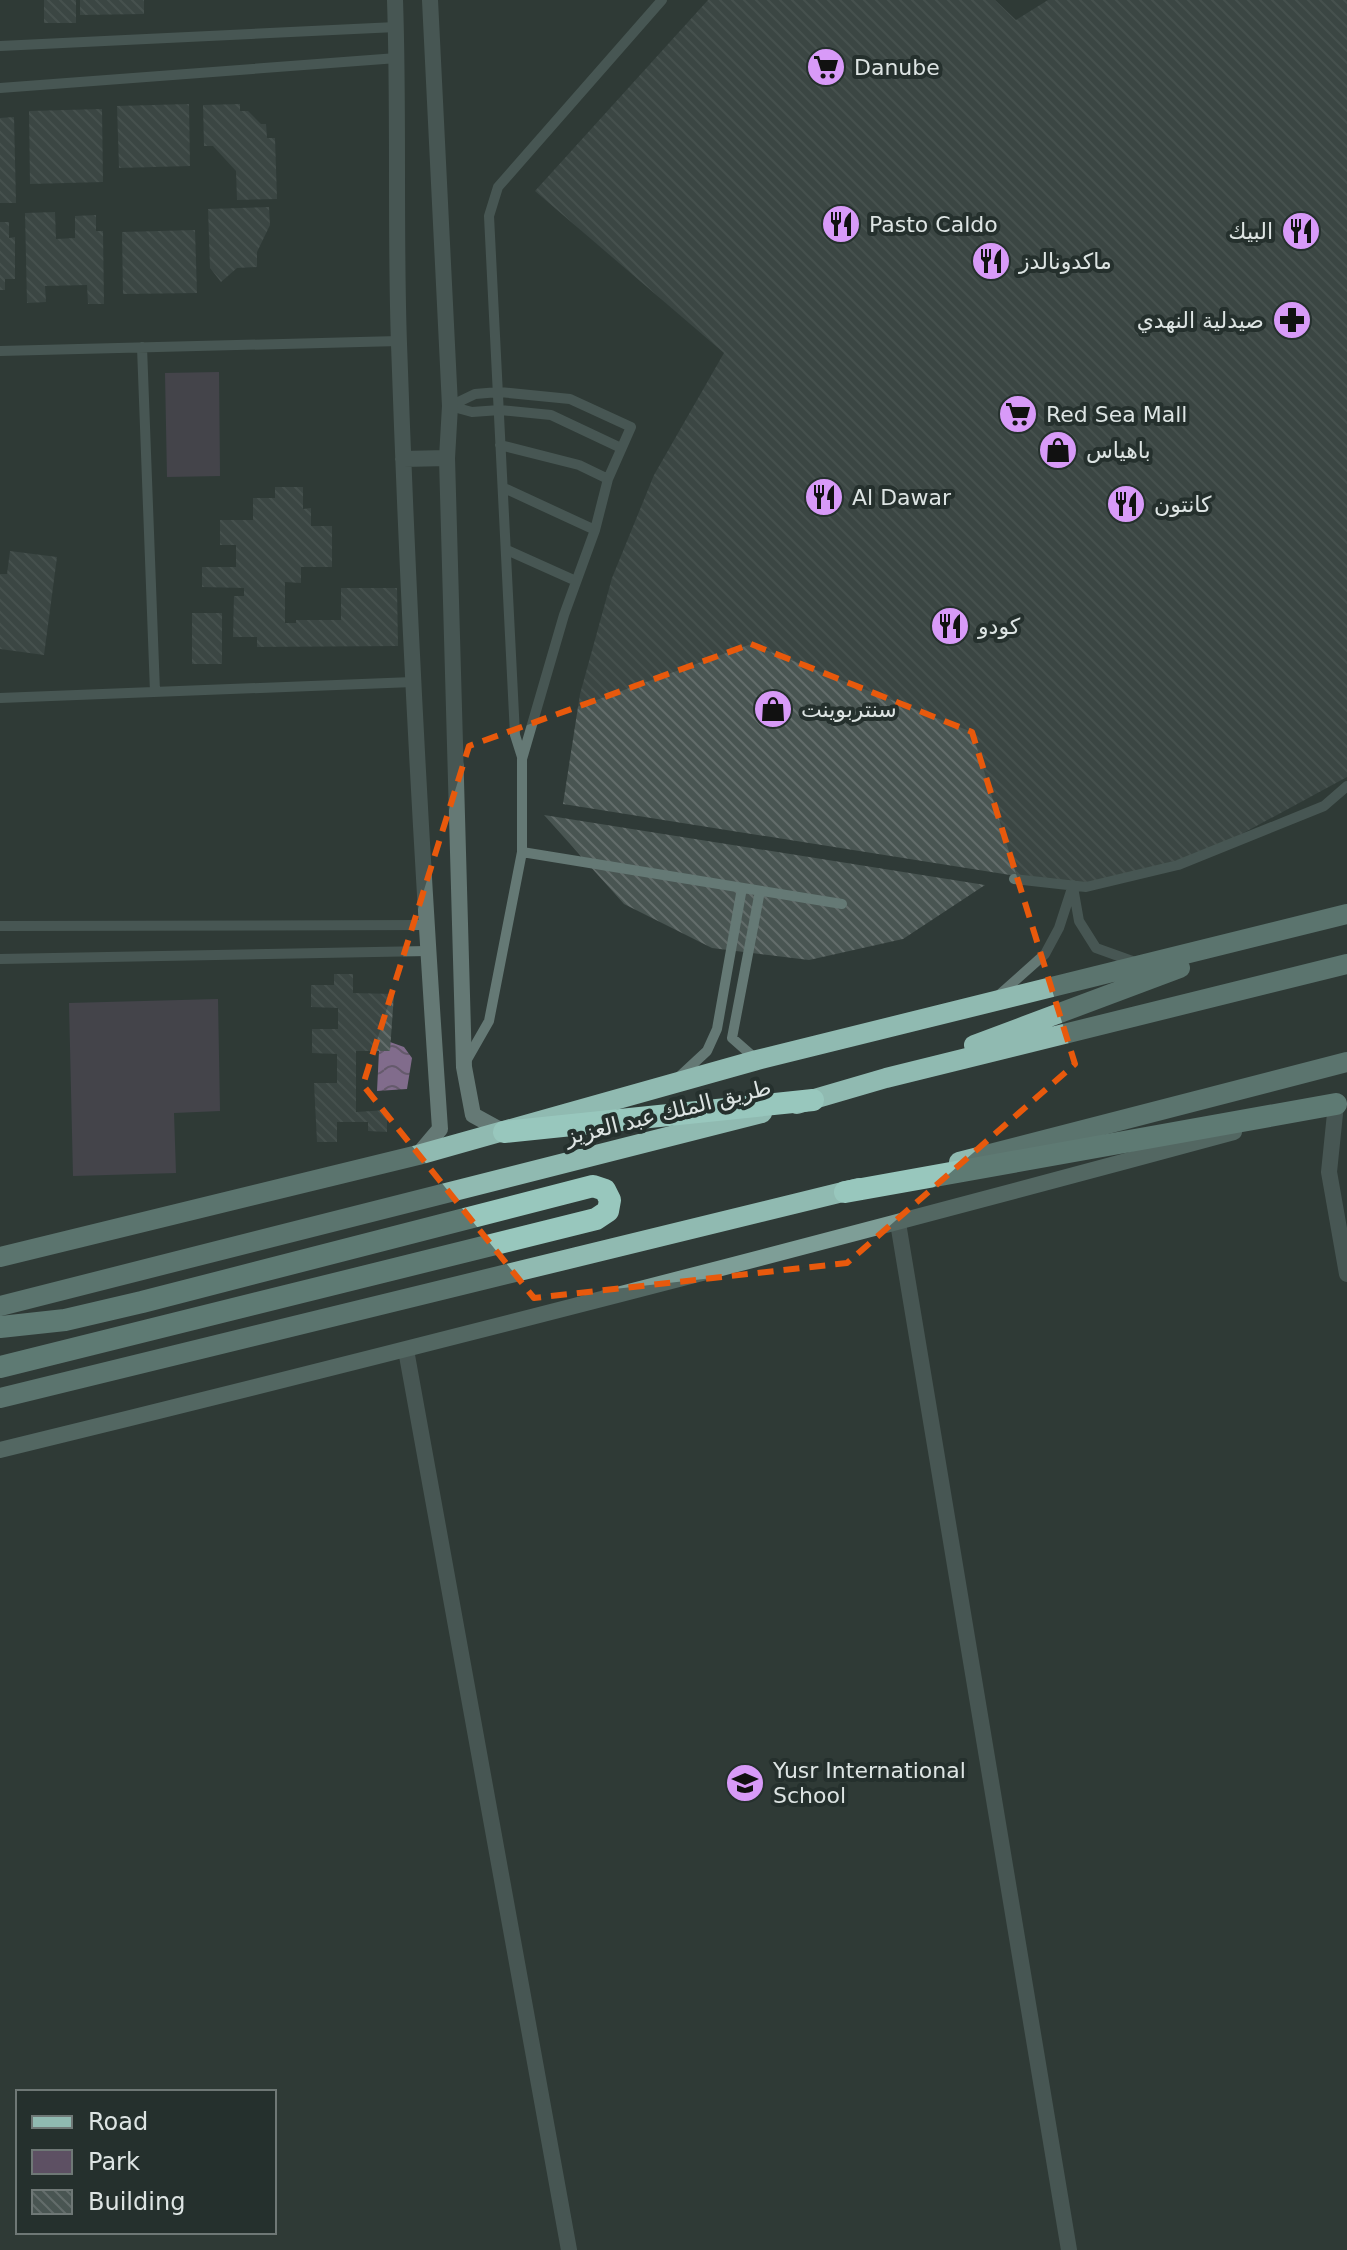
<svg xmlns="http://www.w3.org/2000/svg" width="1347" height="2250" viewBox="0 0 1347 2250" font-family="'DejaVu Sans',Cairo,sans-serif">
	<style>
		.green { fill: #5d5063 }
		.water { fill: url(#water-waves) }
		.building { fill: url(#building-back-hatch) }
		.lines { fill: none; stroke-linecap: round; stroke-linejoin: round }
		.service { stroke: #657975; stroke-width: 10 }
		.minor { stroke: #657975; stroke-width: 16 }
		.tertiary { stroke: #657975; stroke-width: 16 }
		.secondary { stroke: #7e9e97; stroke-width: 16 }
		.primary { stroke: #90bab1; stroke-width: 20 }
		.trunk { stroke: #98c7bd; stroke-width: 22 }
		.marked { fill: none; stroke: #e8590c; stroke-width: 6; stroke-dasharray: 16 10; stroke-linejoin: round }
		.labels { text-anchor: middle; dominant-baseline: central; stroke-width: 8; stroke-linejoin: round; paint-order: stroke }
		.poi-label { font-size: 22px; fill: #dde4e3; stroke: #25302d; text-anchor: start }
		.street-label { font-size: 22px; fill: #dde4e3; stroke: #25302d }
	</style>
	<defs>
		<pattern id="water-waves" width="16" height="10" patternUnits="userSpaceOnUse" patternTransform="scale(2)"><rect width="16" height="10" fill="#816c8c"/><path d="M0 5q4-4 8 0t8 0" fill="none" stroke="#655a6c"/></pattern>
		<pattern id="building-back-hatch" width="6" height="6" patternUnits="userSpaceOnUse" patternTransform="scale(2)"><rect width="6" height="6" fill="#495552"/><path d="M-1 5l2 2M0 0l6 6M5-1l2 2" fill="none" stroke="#636d6b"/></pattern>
	</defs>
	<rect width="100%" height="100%" fill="#2f3a37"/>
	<path class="green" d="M219,372L220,476L167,477L165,373Z
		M218,999L220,1111L174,1113L176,1173L73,1176L69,1003Z"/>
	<path class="water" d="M390,1042L404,1047L412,1058L407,1089L377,1091L379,1051H390Z"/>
	<path class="building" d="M44,0H76V23H44Z
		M80,0H144V14L80,15Z
		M708,0H995L1016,20L1048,0H1347V777L1212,850L1086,887L563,804L580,694L612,578L654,475L724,353L535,191Z
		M189,104L190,166L119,168L117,106Z
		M240,104V111H248L261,124H266L267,138H275L277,199L237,200L236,171L213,146H204L203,105Z
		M102,109L103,182L30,184L29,111Z
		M14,117L16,203H0V118Z
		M269,207L270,225L257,252V267L237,268L221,282L210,268L208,209Z
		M55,212L56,239L75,238V216L96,215V231H103L104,304H88L87,285L45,286L46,302L27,303L25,213Z
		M0,222H9V238L15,237V279H5V290H0Z
		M195,230L197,293L123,294L122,232Z
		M275,487H303V509L311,508V526H332V567H301V583L285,582V623H296V620H341V588H397L398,646L257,647V637H233L234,596H244V588L202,587V567H236V545H220V520H253V498H275Z
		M10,551L57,557L44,655L0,649V574H7Z
		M192,613H222V664H192Z
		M544,815L985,885L903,939L809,960L712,948L624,904Z
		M334,974H353V993L394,994L390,1051H356V1112L387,1110V1132L368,1131V1122H337V1142H317L314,1083H337V1054L312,1053V1029H338V1008L311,1007V985H334Z"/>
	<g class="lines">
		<path class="service" d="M0,46L396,27
			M0,88L397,58
			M142,347L155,692
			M0,351L399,341
			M450,406L475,394L499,392L570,399L631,427L608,479L595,530L564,615L522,759V852L489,1021L465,1063
			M450,406L472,412L500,410L551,415L621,448
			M500,445L579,465L608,479
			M504,488L595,530
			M507,550L576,581
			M0,698L413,682
			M522,757L515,735L489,216L498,187L662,0
			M522,852L842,904
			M1014,879L1086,887L1178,865L1324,806L1347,786
			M1073,887L1079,921L1096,948L1135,962
			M0,926L426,925
			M0,959L428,951
			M998,996L1045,954L1059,928L1073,885
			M757,1060L732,1038L760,891
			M679,1077L707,1051L717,1029L742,888"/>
		<path class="minor" d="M395,0C399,115 395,230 399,344C408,606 422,867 440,1129L418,1155
			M430,0L450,406L447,458L464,1067L473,1115L504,1132
			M403,459L447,458
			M898,1223L1069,2250
			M406,1350L569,2250"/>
		<path class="tertiary" d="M1336,1104L1329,1172L1347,1274"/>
		<path class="secondary" d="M0,1450C413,1349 824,1243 1234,1132"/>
		<path class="primary" d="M974,1045L1180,968
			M797,1104L886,1078L1347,964
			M959,1162L1347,1062
			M0,1257L418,1155L757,1060L1347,914
			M0,1306L762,1113
			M0,1398L859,1188"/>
		<path class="trunk" d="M504,1132L813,1100
			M845,1192L1336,1104
			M0,1327L65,1320L142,1302L593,1186L605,1190L610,1200L608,1211L596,1219L0,1367"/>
	</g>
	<path d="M0 0H1347V2250H0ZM751,644L972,732L1075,1064L847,1263L534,1298L363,1085L469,746Z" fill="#2f3a37" fill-opacity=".55" fill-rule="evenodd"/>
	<path class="marked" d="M751,644L972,732L1075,1064L847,1263L534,1298L363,1085L469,746Z"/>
	<defs>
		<g id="supermarket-disc" transform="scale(2)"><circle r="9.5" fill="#d89af8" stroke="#25302d"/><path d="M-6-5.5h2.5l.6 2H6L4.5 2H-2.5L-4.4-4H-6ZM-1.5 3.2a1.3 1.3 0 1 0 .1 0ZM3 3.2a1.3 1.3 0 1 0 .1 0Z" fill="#111"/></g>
		<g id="restaurant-disc" transform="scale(2)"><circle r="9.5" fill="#d89af8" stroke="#25302d"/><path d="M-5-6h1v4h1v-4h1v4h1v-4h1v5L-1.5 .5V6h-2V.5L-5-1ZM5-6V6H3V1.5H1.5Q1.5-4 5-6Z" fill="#111"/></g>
		<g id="pharmacy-disc" transform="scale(2)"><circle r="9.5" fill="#d89af8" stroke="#25302d"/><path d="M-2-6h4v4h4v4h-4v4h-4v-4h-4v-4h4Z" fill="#111"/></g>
		<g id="shop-disc" transform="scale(2)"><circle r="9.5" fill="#d89af8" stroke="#25302d"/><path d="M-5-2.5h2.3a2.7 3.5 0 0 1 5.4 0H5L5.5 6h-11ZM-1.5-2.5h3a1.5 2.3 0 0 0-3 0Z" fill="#111"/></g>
		<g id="school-disc" transform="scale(2)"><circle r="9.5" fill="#d89af8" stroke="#25302d"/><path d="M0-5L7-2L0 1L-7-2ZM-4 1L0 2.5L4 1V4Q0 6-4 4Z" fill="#111"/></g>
	</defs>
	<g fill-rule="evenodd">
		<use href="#supermarket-disc" x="826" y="67"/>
		<use href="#restaurant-disc" x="841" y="224"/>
		<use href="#restaurant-disc" x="1301" y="231"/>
		<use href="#restaurant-disc" x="991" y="261"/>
		<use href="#pharmacy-disc" x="1292" y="320"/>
		<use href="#supermarket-disc" x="1018" y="414"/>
		<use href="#shop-disc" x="1058" y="450"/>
		<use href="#restaurant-disc" x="824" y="497"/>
		<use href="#restaurant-disc" x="1126" y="504"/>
		<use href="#restaurant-disc" x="950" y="626"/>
		<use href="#shop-disc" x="773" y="709"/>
		<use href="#school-disc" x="745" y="1783"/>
	</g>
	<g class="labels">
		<g class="poi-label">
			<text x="854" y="67">Danube</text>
			<text x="869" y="224">Pasto Caldo</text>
			<text x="1273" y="231" text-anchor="end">البيك</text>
			<text x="1019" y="261">ماكدونالدز</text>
			<text x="1264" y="320" text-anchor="end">صيدلية النهدي</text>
			<text x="1046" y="414">Red Sea Mall</text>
			<text x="1086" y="450">باهياس</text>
			<text x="852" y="497">Al Dawar</text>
			<text x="1154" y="504">كانتون</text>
			<text x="978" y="626">كودو</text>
			<text x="801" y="709">سنتربوينت</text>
			<text x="773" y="1770">Yusr International<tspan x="773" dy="25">School</tspan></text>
		</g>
		<g class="street-label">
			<text transform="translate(668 1112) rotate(-14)">طريق الملك عبد العزيز</text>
		</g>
	</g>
	<rect x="16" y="2090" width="260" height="144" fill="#25302d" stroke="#6f7876" stroke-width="2"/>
	<rect x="32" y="2116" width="40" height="12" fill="#90bab1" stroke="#6f7876" stroke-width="2"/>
	<text x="88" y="2130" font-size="24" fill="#dde4e3">Road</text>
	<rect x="32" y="2150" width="40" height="24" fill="#5d5063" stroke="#6f7876" stroke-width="2"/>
	<text x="88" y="2170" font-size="24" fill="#dde4e3">Park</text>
	<rect x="32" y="2190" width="40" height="24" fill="url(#building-back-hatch)" stroke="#6f7876" stroke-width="2"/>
	<text x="88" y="2210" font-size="24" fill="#dde4e3">Building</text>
</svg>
